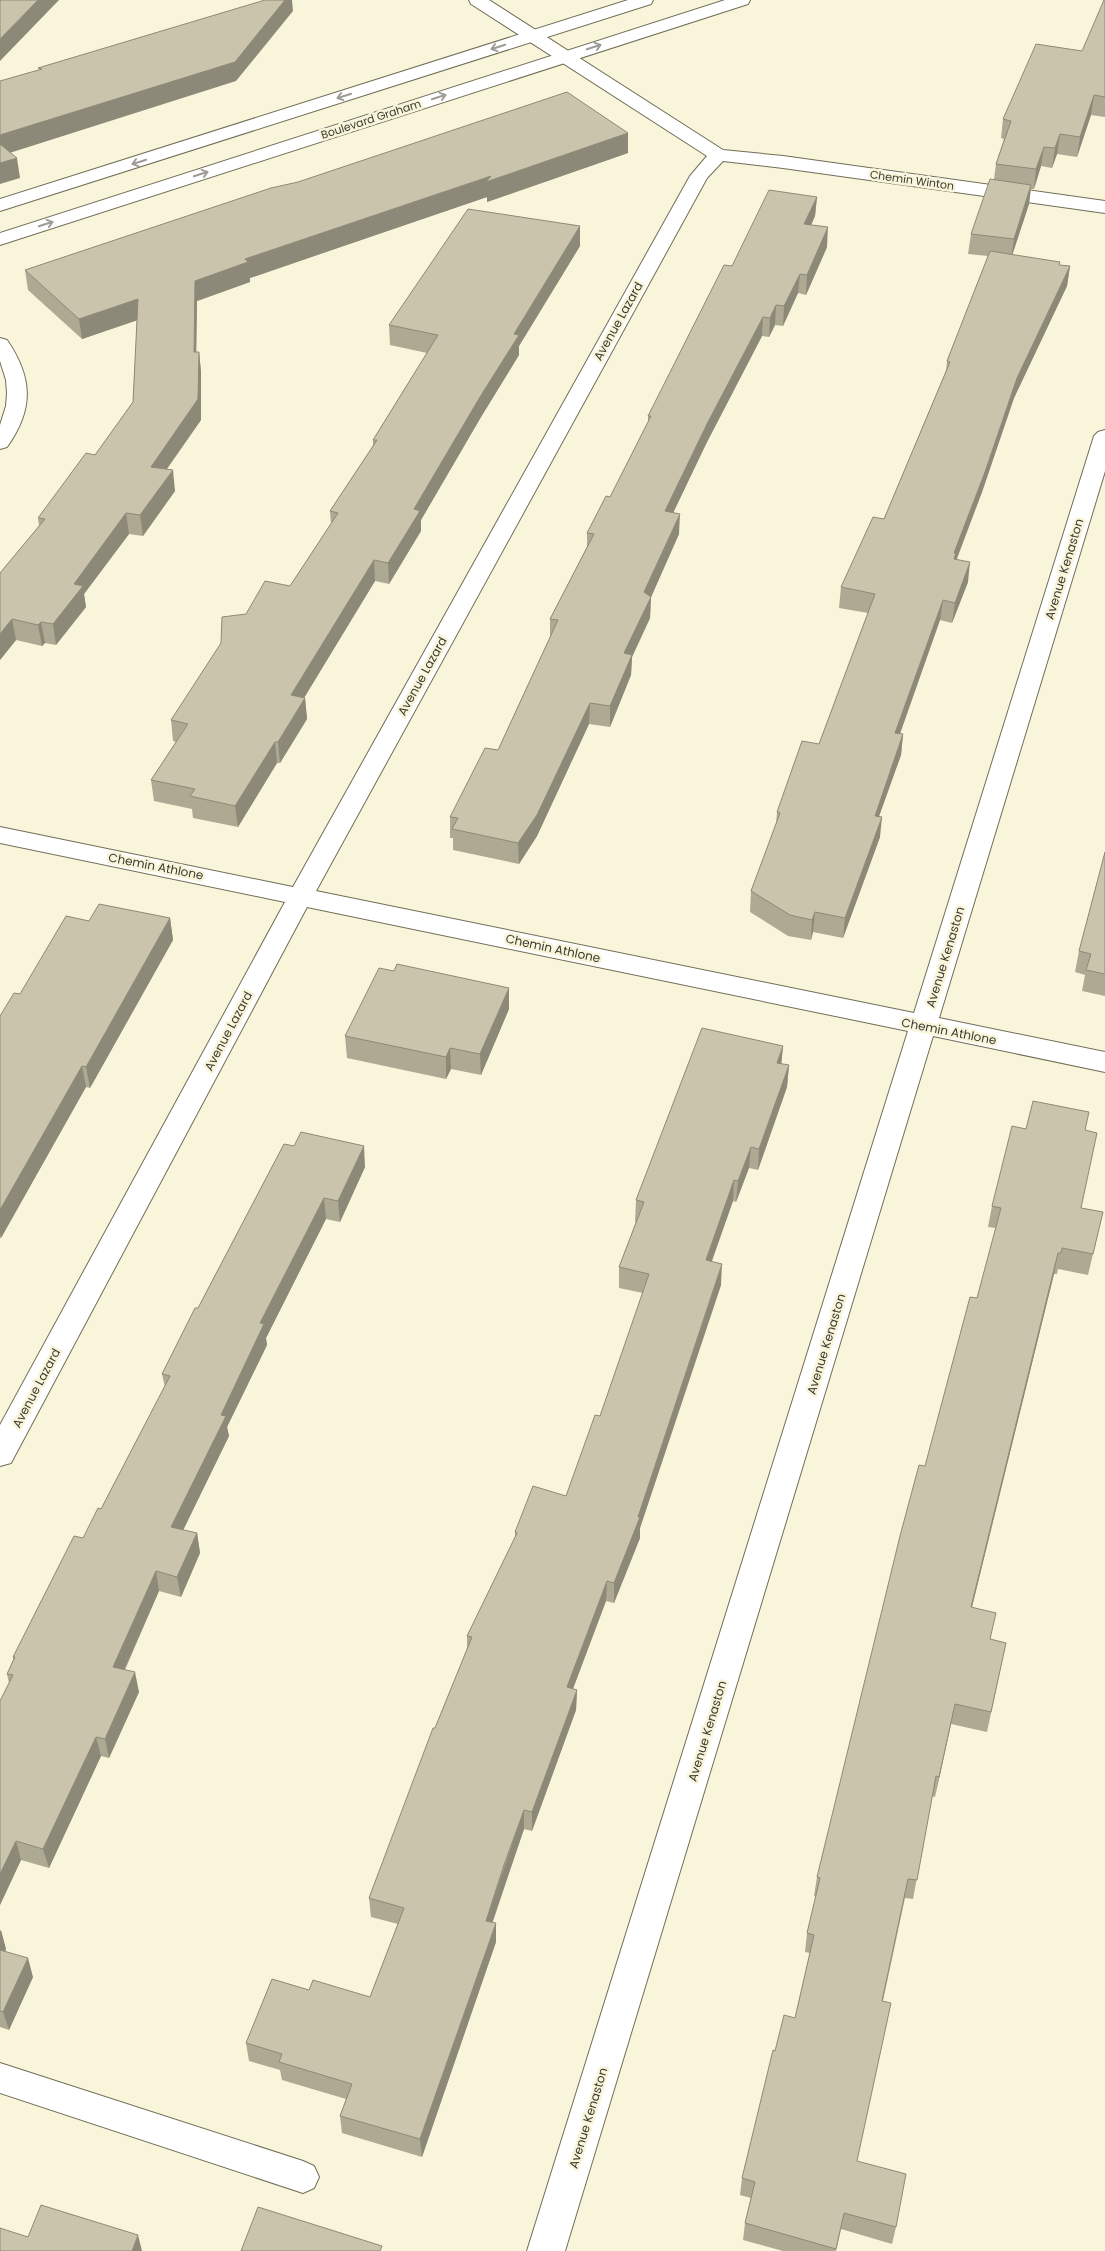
<svg xmlns="http://www.w3.org/2000/svg" width="1105" height="2251" viewBox="0 0 1105 2251" font-family="Poppins,sans-serif">
	<style>
		.lines { fill: none; stroke-linecap: round; stroke-linejoin: round }
		.lane-casing { stroke: #726e57; stroke-width: 2 }
		.street-casing { stroke: #726e57; stroke-width: 2 }
		.secondary-casing { stroke: #726e57; stroke-width: 2 }
		.lane { fill: #fff; fill-rule: evenodd }
		.street { fill: #fff; fill-rule: evenodd }
		.secondary { fill: #fff; fill-rule: evenodd }
		.wall { fill: #ada993 }
		.shaded-wall { fill: #8d8978 }
		.building { fill: #c9c4ab; stroke: #8d8978 }
		.oneway { stroke: #9e9c98 }
		.labels { text-anchor: middle; dominant-baseline: central; stroke-width: 5; stroke-linejoin: round; paint-order: stroke }
		.far-street-label { font-size: 11px; fill: #3c3a30; stroke: #f9f5db }
		.street-label { font-size: 12px; fill: #3c3a30; stroke: #f9f5db }
	</style>
	<rect width="100%" height="100%" fill="#f9f5db"/>
	<g class="lines">
		<g class="lane-casing">
			<path id="lane" d="M0,2063L303,2161L314,2166L319,2177L314,2188L303,2193L0,2093Z"/>
		</g>
		<g class="street-casing">
			<path id="street" d="M469,0H489L723,150L783,156L1105,201V213L783,168L723,161L707,178L316,891L914,1013L1094,436L1098,432L1105,430V471L939,1018L1105,1052V1072L933,1036L565,2251H527L908,1031L307,907L11,1463L0,1466V1425L285,902L0,843V827L293,887L690,176L707,156L471,4Z
				M0,338L7,340C33,378 34,409 7,447L0,449V425L6,406L7,393L6,380L0,361Z"/>
		</g>
		<g class="secondary-casing">
			<path id="secondary" d="M628,0H653L651,4L0,211V199Z
				M725,0H750L748,4L0,245V233Z"/>
		</g>
		<use href="#lane" class="lane"/>
		<use href="#street" class="street"/>
		<use href="#secondary" class="secondary"/>
	</g>
	<path class="wall" d="M1105,0V117L1091,115L1077,157L1057,154L1052,168L1041,166L1034,189H1031L1029,204L1012,255L1059,265L1070,266L1067,286L1014,398L982,492L957,559L968,582L952,623L940,620L900,734H903L901,755L879,816L880,837L843,938L813,932L811,940L788,936L750,912L751,891L776,824L777,812L819,744L868,613L839,608L841,587L884,519L946,371L947,361L988,256L968,254L971,234L994,179L996,164L1004,139L1001,138L1003,119L1082,51Z
		M628,153L487,202V197L250,278V282L197,301L196,352H199L201,372V420L167,469L175,491L143,536L129,534L84,594L86,607L56,645L45,643L42,646L16,640L0,660V573L39,526L38,518L95,455L133,402L137,320L82,339L28,290L25,270Z
		M817,197L815,216L811,225L827,247L806,295L798,293L783,326L775,325L769,337L762,336L706,444L673,513L679,534L651,597L650,618L632,657L631,675L610,727L589,724L537,836L519,864L453,850V838H450V817L498,750L550,637V619L587,547V533L610,497L648,423V416L732,266Z
		M580,226V246L519,346V355L481,417L421,520V531L389,584L375,581L304,698H305L307,719L280,763H277L238,827L193,818L192,809L154,801L151,780L176,742L173,741L171,720L246,614L290,586L331,524L330,511L373,446V440L427,353L390,345L389,325Z
		M1105,852V996L1082,991L1085,975L1075,972L1079,951Z
		M170,918L173,940L90,1088L86,1087L1,1238H0V1016L89,921Z
		M394,971L509,988V1009L481,1075L451,1069L446,1079L347,1058L345,1036Z
		M783,1046L781,1064L789,1065L787,1087L758,1170L749,1168L736,1202L733,1201L711,1261L721,1285L640,1528V1538L614,1603L606,1601L573,1689L577,1690L576,1710L532,1831L524,1829L505,1884L492,1922L496,1942L422,2157L342,2133L340,2116L346,2099L282,2080L280,2070L249,2061L246,2043L309,1990L370,1997L398,1924L371,1917L369,1898L435,1728L467,1649V1636L515,1538V1532L566,1496L600,1416L643,1293L619,1288V1267L636,1222H635L636,1200Z
		M1026,1129L1086,1131L1081,1208L1103,1212L1088,1275L1058,1269L1057,1274H1054L972,1607L991,1639L1006,1643L987,1732L951,1724L935,1797L932,1796L913,1899L905,1898L883,2001L857,2161L896,2227L892,2244L841,2229L836,2251H783L743,2240L745,2223L751,2198L740,2195L742,2178L775,2051L795,2018L810,1953L805,1952L807,1933L816,1897L814,1896L817,1877L925,1466L977,1298L996,1228L988,1227L992,1206Z
		M284,1144L365,1167L340,1222L326,1219L266,1338L267,1345L227,1427L229,1436L183,1530L197,1533L200,1553L181,1597L159,1591L125,1670L139,1692L109,1758L101,1756L49,1868L21,1860L0,1905V1701L9,1683L7,1674L13,1660V1657L101,1509L165,1387L162,1374L198,1308Z
		M0,1930L6,1949L5,1952L33,1977L9,2030L0,2027Z"/>
	<path class="shaded-wall" d="M38,0H59L0,61V39Z
		M285,0H292L293,11L236,81L0,156V135Z
		M1094,95L1091,115L1077,157L1080,137Z
		M628,133V153L487,202V197L250,278V282L197,301L196,373L194,352L195,281L245,259L491,176Z
		M1060,134L1057,154L1052,168L1055,148Z
		M1044,147L1041,166L1034,189L1036,169Z
		M17,158L20,178L0,184V163Z
		M1031,185L1029,204L1011,259L1014,239Z
		M817,197L815,216L803,244L804,224Z
		M580,226V246L519,346V355L481,417L421,520V531L389,584L388,563L414,509L514,334Z
		M828,227L827,247L806,295L807,275Z
		M1070,266L1067,286L1014,398L982,492L955,563L954,553L1017,378Z
		M800,274L798,293L783,326L784,306Z
		M138,299L141,319L82,339L79,319Z
		M776,305L775,325L769,337L770,318Z
		M763,317L762,336L706,444L664,532L665,511L707,424Z
		M199,352L201,372V420L154,487L151,467Z
		M173,470L175,491L143,536L140,515Z
		M126,513L129,534L84,594L86,607L56,645L53,624L74,584Z
		M680,514L679,534L648,604L651,597L650,618L632,657L631,675L610,727V706L624,653L644,592Z
		M374,560L375,581L293,716L291,695Z
		M970,562L968,582L952,623L955,603Z
		M943,600L940,620L893,753L895,733Z
		M12,619L16,640L0,660V634Z
		M41,622L45,643L42,646L38,625Z
		M305,698L307,719L280,763L278,742Z
		M590,703L589,724L537,836L519,864L518,843Z
		M903,734L901,755L872,836L875,816Z
		M275,742L277,763L238,827L235,806Z
		M882,817L880,837L843,938L845,918Z
		M815,912L813,932L811,940L812,920Z
		M170,918L173,940L90,1088L86,1067Z
		M509,988V1009L481,1075L480,1054Z
		M783,1046L781,1067L777,1063Z
		M450,1048L451,1069L446,1079V1057Z
		M789,1065L787,1087L758,1170L759,1149Z
		M82,1066L86,1087L1,1238L0,1233V1210Z
		M364,1146L365,1167L340,1222L338,1201Z
		M751,1147L749,1168L736,1202L738,1181Z
		M734,1180L733,1201L705,1281L706,1260Z
		M324,1198L326,1219L266,1338L267,1345L227,1427L229,1436L175,1547L171,1527L260,1323Z
		M1058,1253L1054,1274L967,1627L971,1607Z
		M722,1264L721,1285L640,1528V1538L614,1603V1583L638,1517Z
		M197,1533L200,1553L181,1597L177,1577Z
		M156,1571L159,1591L117,1686L113,1667Z
		M607,1581L606,1601L566,1707L567,1687Z
		M135,1672L139,1692L109,1758L105,1739Z
		M577,1690L576,1710L532,1831V1812Z
		M955,1704L951,1724L935,1797L939,1777Z
		M96,1737L101,1756L49,1868L43,1849Z
		M524,1810V1829L487,1939L486,1921Z
		M16,1841L21,1860L0,1905V1874Z
		M496,1923V1942L422,2157L420,2139Z
		M1,1930L6,1949L0,1962V1931Z
		M28,1958L33,1977L9,2030L3,2012Z
		M138,2235L142,2251H132Z"/>
	<path class="building" d="M0,0H38L0,39Z
		M265,0H285L235,62L0,135V81L42,69L38,68Z
		M1104,0H1105V97L1094,95L1080,137L1060,134L1055,148L1044,147L1036,169L996,164L1011,121L1003,119L1036,44L1082,51Z
		M567,92L628,133L486,182L491,176L245,259L248,262L195,281L194,352H199L198,399L151,467L173,470L140,515L126,513L74,584L83,586L53,624L41,622L38,625L12,619L0,634V573L45,519L38,518L86,453L95,455L133,402L138,299L79,319L25,270L271,188L298,182Z
		M0,144L17,158L0,163Z
		M990,179L1031,185L1014,239L971,234Z
		M769,190L817,197L804,224L828,227L807,275L800,274L784,306L776,305L770,318L763,317L707,424L665,511L680,514L644,592L651,597L624,653L632,655L610,706L590,703L537,815L518,843L452,829L458,818L450,817L485,748L498,750L558,620L550,619L594,534L587,533L606,496L610,497L651,416H648L724,265L732,266Z
		M468,209L580,226L514,334L519,335L480,397L414,509L420,511L388,563L374,560L291,695L305,698L278,742H275L235,806L190,796L195,789L151,780L188,724L171,720L221,643L222,617L246,614L265,581L290,586L338,513L330,511L377,440H373L438,335L389,325Z
		M990,251L1060,262L1059,265L1070,266L1017,378L985,472L954,553H956L954,559L970,562L955,603L943,600L895,733L903,734L875,816L882,817L845,918L815,912L812,920L790,915L751,891L780,813L777,812L802,741L819,744L875,594L841,587L873,517L884,519L950,362L947,361Z
		M1105,852V974L1086,970L1091,954L1079,951Z
		M99,904L170,918L86,1067L82,1066L0,1210V1016L14,993L20,994L66,916L89,921Z
		M397,964L509,988L480,1054L450,1048L446,1057L345,1036L379,968L394,971Z
		M702,1028L783,1046L777,1063L789,1065L759,1149L751,1147L738,1181L734,1180L706,1260L722,1264L638,1517H640L614,1583L607,1581L567,1687L577,1690L532,1812L524,1810L504,1865L486,1921L496,1923L420,2139L340,2116L352,2084L279,2062L282,2054L246,2043L272,1979L309,1990L313,1980L370,1997L404,1908L369,1898L433,1728H435L472,1637L467,1636L517,1533L515,1532L533,1486L566,1496L595,1415L600,1416L649,1274L619,1267L644,1202L636,1200Z
		M1033,1101L1089,1112L1085,1130L1097,1133L1081,1208L1103,1212L1093,1254L1062,1248L1061,1253H1058L971,1607L996,1613L990,1639L1006,1643L991,1712L955,1704L939,1777L936,1776L917,1880L908,1879L882,2001L891,2003L857,2161L906,2174L896,2227L844,2213L836,2249L745,2223L755,2182L742,2178L773,2050L775,2051L784,2015L795,2018L814,1935L807,1933L820,1878L817,1877L900,1536L919,1465L925,1466L970,1297L977,1298L1001,1208L992,1206L1012,1126L1026,1129Z
		M301,1132L364,1146L338,1201L324,1198L260,1323L264,1324L221,1415L226,1416L171,1527L197,1533L177,1577L156,1571L113,1667L135,1672L105,1739L96,1737L43,1849L16,1841L0,1874V1701L13,1675L7,1674L15,1657H13L74,1536L83,1538L98,1508L101,1509L170,1376L162,1374L195,1308H198L284,1144L294,1146Z
		M0,1950L28,1958L3,2012L0,2011Z
		M41,2205L138,2235L132,2251H0V2228L28,2237Z
		M258,2207L382,2246L380,2251H241Z"/>
	<defs><path id="oneway-shaft" d="M-6 0H5M1.5-3L5.5 0L1.5 3" fill="none" stroke-width="1.6" stroke-linecap="round" stroke-linejoin="round" transform="scale(1.25)"/></defs>
	<g class="oneway">
		<use href="#oneway-shaft" transform="translate(498 47) rotate(162)"/>
		<use href="#oneway-shaft" transform="translate(594 47) rotate(-18)"/>
		<use href="#oneway-shaft" transform="translate(344 96) rotate(162)"/>
		<use href="#oneway-shaft" transform="translate(439 97) rotate(-18)"/>
		<use href="#oneway-shaft" transform="translate(139 162) rotate(162)"/>
		<use href="#oneway-shaft" transform="translate(201 174) rotate(-18)"/>
		<use href="#oneway-shaft" transform="translate(46 224) rotate(-18)"/>
	</g>
	<g class="labels">
		<g class="far-street-label">
			<text transform="translate(371 119) rotate(-18)">Boulevard Graham</text>
			<text transform="translate(912 180) rotate(8)">Chemin Winton</text>
		</g>
		<g class="street-label">
			<text transform="translate(618 321) rotate(-61)">Avenue Lazard</text>
			<text transform="translate(1064 569) rotate(-73)">Avenue Kenaston</text>
			<text transform="translate(422 676) rotate(-61)">Avenue Lazard</text>
			<text transform="translate(156 866) rotate(11)">Chemin Athlone</text>
			<text transform="translate(553 948) rotate(12)">Chemin Athlone</text>
			<text transform="translate(945 957) rotate(-73)">Avenue Kenaston</text>
			<text transform="translate(228 1031) rotate(-62)">Avenue Lazard</text>
			<text transform="translate(949 1031) rotate(11)">Chemin Athlone</text>
			<text transform="translate(826 1344) rotate(-73)">Avenue Kenaston</text>
			<text transform="translate(36 1388) rotate(-62)">Avenue Lazard</text>
			<text transform="translate(707 1731) rotate(-73)">Avenue Kenaston</text>
			<text transform="translate(588 2118) rotate(-73)">Avenue Kenaston</text>
		</g>
	</g>
</svg>
